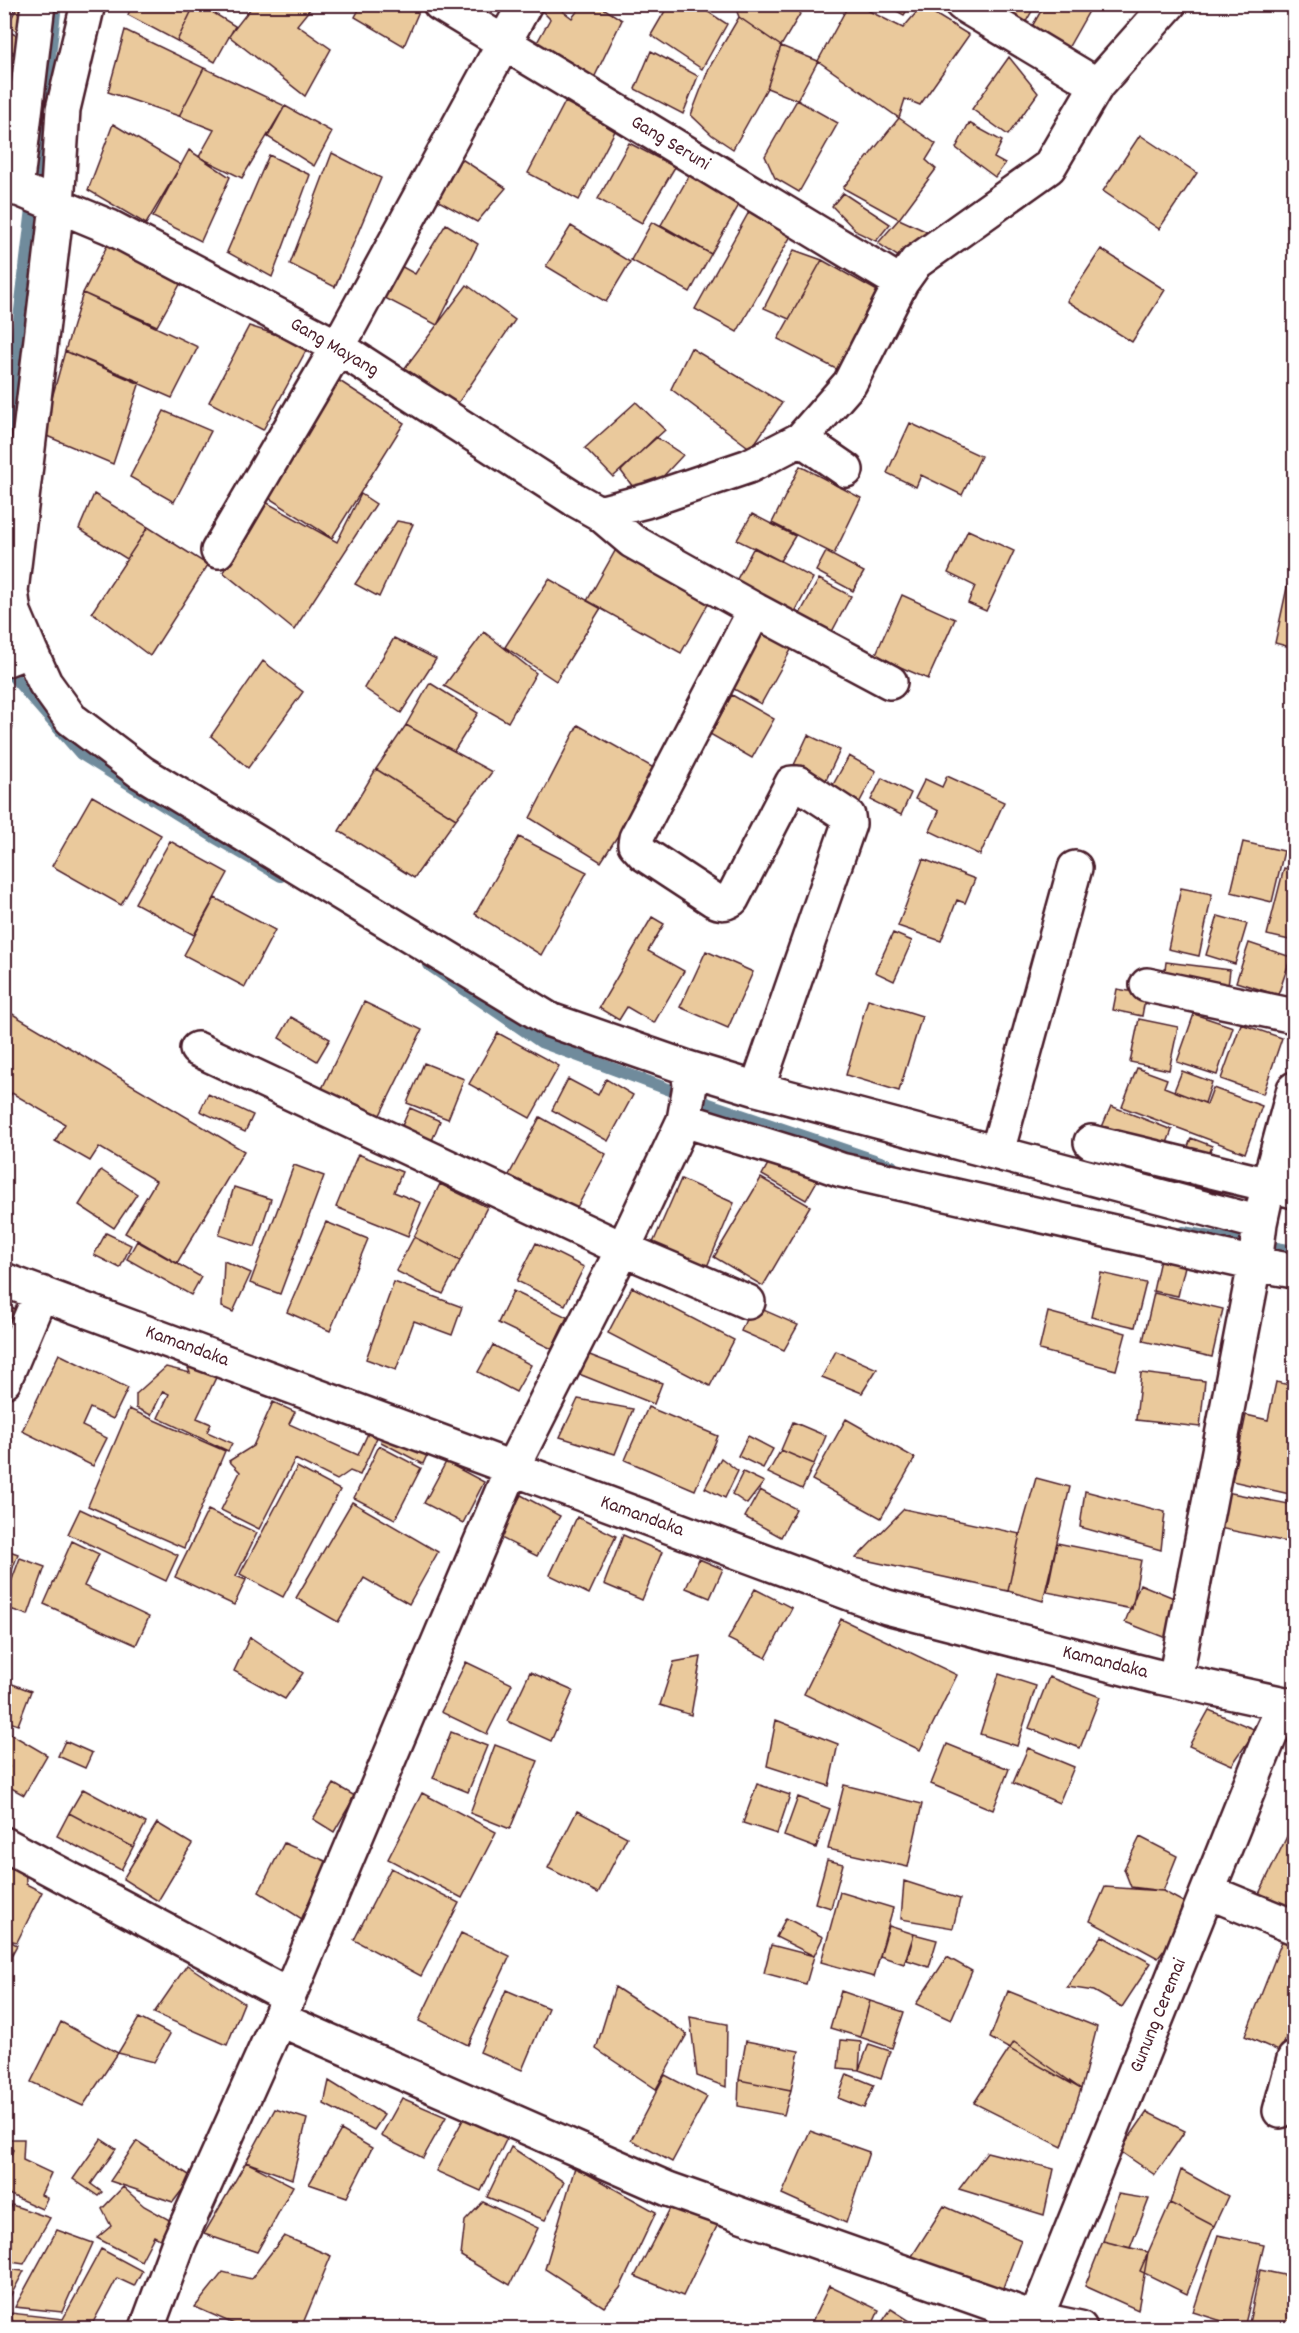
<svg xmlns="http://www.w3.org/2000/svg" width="1299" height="2333" viewBox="0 0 1299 2333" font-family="Dekko,sans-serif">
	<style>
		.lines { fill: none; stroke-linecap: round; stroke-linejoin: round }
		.stream { stroke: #6f8b9c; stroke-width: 12 }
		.building { fill: #eac99c; stroke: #4a1f2b; stroke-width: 1.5 }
		.minor-casing { stroke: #4a1f2b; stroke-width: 38 }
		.minor { stroke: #fff; stroke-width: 33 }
		.labels { text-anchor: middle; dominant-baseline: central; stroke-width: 6; stroke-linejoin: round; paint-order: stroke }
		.street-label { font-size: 20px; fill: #4a1f2b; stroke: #fff }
	</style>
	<rect width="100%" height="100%" fill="#fff"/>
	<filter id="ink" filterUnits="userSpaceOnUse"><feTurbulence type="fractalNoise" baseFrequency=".0167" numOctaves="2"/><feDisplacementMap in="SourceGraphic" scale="12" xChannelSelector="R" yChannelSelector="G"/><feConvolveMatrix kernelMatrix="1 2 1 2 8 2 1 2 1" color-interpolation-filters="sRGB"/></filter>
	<g filter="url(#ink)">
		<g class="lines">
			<path class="stream" d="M4,473L17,336L56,4
				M4,641L11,674L81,754L214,837L281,876
				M429,965L541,1042L700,1101L892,1166
				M1183,1232L1294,1251"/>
		</g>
		<path class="building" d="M4,4H17L4,25Z
			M19,4H34L24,35L7,26Z
			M132,4H195L177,41L128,15Z
			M195,4H199L235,26L215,62L177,41Z
			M254,4H314L297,25L331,49L305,96L229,36Z
			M362,4H422L404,46L355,17Z
			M547,4H553L572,18L583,4H597L622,20L593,80L534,48L550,19L542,11Z
			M669,4H696L727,24L702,69L651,35Z
			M734,4H806L781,46L739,17Z
			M849,4H855L903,28L922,6L969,35L920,105L905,99L899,118L818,61Z
			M884,4H911L904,15Z
			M991,4H1036L1023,27Z
			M1045,4H1093L1063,57L1027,35Z
			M739,17L781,46L767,88L733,149L712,135L691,115L709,68Z
			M125,30L204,68L179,116L108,92Z
			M8,31L32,44L24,58L4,47V37Z
			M781,46L818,61L797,100L767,88Z
			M4,49L25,61L17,76L4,69Z
			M651,51L698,76L683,114L635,89Z
			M1009,57L1038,93L1008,135L972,109Z
			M204,68L285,106L242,178L199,157L214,130L179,116Z
			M4,75L14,81L6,94L4,93Z
			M4,96L14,101L4,121Z
			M797,100L838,123L799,192L775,178L765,156Z
			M565,102L616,129L579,200L528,173Z
			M285,106L332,132L314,166L268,137Z
			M899,118L936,144L926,160L936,169L899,219L843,188Z
			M969,123L1002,141L994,158L1005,164L995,177L956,148Z
			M113,124L181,165L146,224L88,190Z
			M1140,135L1197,173L1159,229L1103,191Z
			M629,143L675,167L642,223L598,199Z
			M189,150L230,177L201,241L153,217Z
			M332,153L381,178L335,287L290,264Z
			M454,154L506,188L477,222L433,198Z
			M269,155L310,175L272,277L227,252Z
			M693,169L743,198L711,254L661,225Z
			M843,193L890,224L876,241L857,232L832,206Z
			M750,210L792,234L737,332L695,309Z
			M899,219L936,236L902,259L878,243Z
			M652,222L711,254L690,292L631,260Z
			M446,224L478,244L437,325L385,298L399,265L415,274Z
			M571,226L630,262L606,302L546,266Z
			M109,242L183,279L157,326L83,293Z
			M1101,249L1165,290L1132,342L1067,301Z
			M794,250L822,260L789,319L764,308Z
			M822,260L881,293L838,370L778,339Z
			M467,285L515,320L454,409L401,373Z
			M83,293L198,347L172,398L65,351Z
			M249,326L309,345L263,430L209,402Z
			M691,348L782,403L751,449L671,389Z
			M65,351L140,382L113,464L42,434Z
			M335,378L404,423L332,538L258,491Z
			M636,402L665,430L613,477L585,448Z
			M164,411L211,431L174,502L130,477Z
			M910,423L981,456L962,495L921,475L916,487L887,473Z
			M656,437L683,455L642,499L621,471Z
			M800,466L861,498L834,554L772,523Z
			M94,494L148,527L127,559L79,529Z
			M361,494L376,504L294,630L223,572L264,501L337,542Z
			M752,514L795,536L780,561L737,540Z
			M397,521L413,524L379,597L355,584Z
			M148,527L208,565L150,656L92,612Z
			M968,530L1014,551L986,611L968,603L975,586L948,573Z
			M619,544L711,599L681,653L587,601Z
			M754,547L813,578L795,612L736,581Z
			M826,552L864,572L853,591L816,571Z
			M1294,555V648L1275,643Z
			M549,579L601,608L556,681L505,647Z
			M819,579L851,596L828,639L796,621Z
			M902,595L955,619L928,679L875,656Z
			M755,627L792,648L761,704L723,683Z
			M484,632L536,673L508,722L444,686Z
			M394,638L436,659L401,713L364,688Z
			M263,661L303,692L248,768L211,736Z
			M430,683L478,713L454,751L406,725Z
			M732,695L774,719L752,758L710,734Z
			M4,723L13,727L4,747Z
			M406,725L492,772L456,819L376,769Z
			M578,725L659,771L601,862L530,818Z
			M808,735L840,750L819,795L787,780Z
			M849,756L876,771L857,807L829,792Z
			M376,769L456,819L414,878L339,831Z
			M947,776L1004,802L980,855L930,831L939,811L915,799L925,779L942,787Z
			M882,778L911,793L901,815L871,800Z
			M92,796L161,835L121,905L52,866Z
			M519,837L587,872L541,955L475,914Z
			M170,841L228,873L194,935L135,903Z
			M1243,842L1284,851L1272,902L1231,892Z
			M923,859L975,879L965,903L957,900L941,941L898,926Z
			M1284,868L1294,871V941L1267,935Z
			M1181,888L1212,894L1199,956L1168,949Z
			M215,898L275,930L245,987L184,955Z
			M1218,916L1247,924L1235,964L1206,955Z
			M652,917L664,924L648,951L684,971L654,1023L627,1007L619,1020L599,1008Z
			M893,933L912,941L894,981L875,972Z
			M1249,943L1291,957L1278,995L1236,982Z
			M706,951L753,972L728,1028L680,1007Z
			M1166,962L1230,970L1227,995L1163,987Z
			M1117,989L1146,994L1142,1016L1113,1010Z
			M868,999L922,1016L899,1091L846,1075Z
			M364,1002L422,1030L373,1129L316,1101Z
			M4,1009L244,1151L177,1263L125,1233L156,1181L99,1147L90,1161L55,1141L65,1124L12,1093L4,1107Z
			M1194,1014L1233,1027L1217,1075L1177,1062Z
			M291,1017L330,1039L317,1061L279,1038Z
			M1139,1019L1178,1027L1169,1070L1130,1062Z
			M1241,1024L1282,1038L1263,1094L1221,1079Z
			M498,1033L559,1066L530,1118L469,1084Z
			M424,1063L464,1079L448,1119L407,1103Z
			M1137,1068L1167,1079L1164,1087L1207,1104L1213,1088L1262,1106L1245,1153L1122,1107Z
			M1182,1071L1212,1082L1205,1103L1174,1091Z
			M568,1079L598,1095L606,1079L633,1095L608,1141L552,1110Z
			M208,1094L253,1115L245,1132L200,1111Z
			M1111,1106L1172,1130L1164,1151L1102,1127Z
			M410,1108L440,1121L427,1153L396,1139Z
			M540,1117L606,1154L575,1211L509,1175Z
			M1191,1138L1212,1146L1207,1161L1186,1153Z
			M776,1149L821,1174L806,1200L762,1175Z
			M358,1154L402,1172L394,1192L421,1203L408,1236L336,1207Z
			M294,1165L324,1176L280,1294L250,1283Z
			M101,1170L137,1194L114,1228L79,1205Z
			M761,1178L810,1206L763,1286L714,1257Z
			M681,1179L734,1203L703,1276L649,1252Z
			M440,1184L487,1207L460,1261L414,1237Z
			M234,1187L271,1199L255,1247L219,1235Z
			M326,1222L368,1239L330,1331L287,1312Z
			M106,1233L131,1245L120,1268L94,1255Z
			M414,1237L460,1261L443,1294L396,1271Z
			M137,1241L201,1277L191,1295L127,1259Z
			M536,1243L584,1267L565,1305L517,1281Z
			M1161,1255L1186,1262L1178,1296L1153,1291Z
			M224,1261L251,1273L233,1312L222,1307Z
			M1101,1273L1146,1283L1135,1327L1091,1317Z
			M394,1282L462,1307L452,1335L414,1321L396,1370L366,1359Z
			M632,1287L734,1340L710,1386L608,1333Z
			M513,1291L567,1317L552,1349L498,1323Z
			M1154,1293L1223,1309L1212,1357L1143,1341Z
			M4,1305L22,1312L4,1353Z
			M752,1305L798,1325L784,1350L741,1331Z
			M1048,1312L1126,1333L1116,1370L1039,1350Z
			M493,1345L531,1365L516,1392L478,1372Z
			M836,1351L877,1369L862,1393L822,1377Z
			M59,1354L128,1388L113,1419L90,1408L82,1426L107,1438L93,1466L22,1431Z
			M587,1354L662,1383L654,1404L579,1374Z
			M183,1355L219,1371L197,1418L211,1424L207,1432L232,1443L228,1451L158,1418L169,1394L163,1391L151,1415L136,1408V1394L166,1367L190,1373Z
			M1141,1373L1205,1381L1200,1427L1136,1420Z
			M1276,1382L1294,1386V1495L1232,1481L1246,1415L1268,1420Z
			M578,1399L633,1409L615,1454L560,1437Z
			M273,1402L295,1412L289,1424L358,1455L370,1429L379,1433L360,1475L350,1471L337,1480L295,1459L259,1529L221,1510L240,1472L229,1461L253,1446Z
			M648,1407L718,1436L695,1490L625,1460Z
			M129,1409L225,1451L184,1548L88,1506Z
			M846,1419L915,1458L881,1518L812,1480Z
			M793,1422L826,1436L814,1464L781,1450Z
			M383,1431L427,1455L423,1464L381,1442Z
			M748,1436L773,1449L763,1468L738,1456Z
			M379,1446L421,1468L395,1519L354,1498Z
			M781,1450L814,1464L802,1489L768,1473Z
			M721,1458L738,1471L725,1498L705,1488Z
			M446,1462L484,1482L463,1523L424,1503Z
			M297,1467L340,1490L283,1597L240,1574Z
			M743,1472L764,1482L747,1504L732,1494Z
			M1036,1478L1070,1487L1043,1601L1008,1591L1020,1534Z
			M760,1490L796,1509L781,1537L745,1517Z
			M1085,1491L1165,1512L1161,1550L1080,1527Z
			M1226,1492L1294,1505V1530L1292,1543L1219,1528Z
			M521,1495L560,1516L537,1556L497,1536Z
			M352,1502L438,1552L409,1604L364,1578L338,1622L296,1598Z
			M80,1509L178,1555L166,1581L68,1534Z
			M904,1509L1020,1534L1008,1591L856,1558Z
			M208,1510L257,1533L236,1576L246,1580L234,1605L175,1577Z
			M577,1517L616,1536L589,1594L550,1575Z
			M623,1535L662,1552L642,1600L604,1584Z
			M72,1541L99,1554L84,1586L149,1617L136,1645L44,1604Z
			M1057,1543L1141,1560L1132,1609L1047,1592Z
			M4,1549L18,1554L4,1592Z
			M20,1558L45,1567L28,1615L4,1607V1601Z
			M699,1559L723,1569L710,1598L686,1588Z
			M1140,1584L1186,1603L1171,1640L1125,1622Z
			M755,1589L792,1608L766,1658L728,1639Z
			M841,1619L957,1675L920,1750L804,1694Z
			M250,1637L303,1673L285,1699L234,1671Z
			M701,1657L691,1715L660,1705L674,1662Z
			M466,1662L512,1684L487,1734L441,1712Z
			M530,1672L573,1691L551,1741L507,1721Z
			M999,1674L1036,1686L1017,1746L980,1734Z
			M1049,1677L1100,1697L1080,1748L1029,1728Z
			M7,1682L31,1691L18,1725L4,1720V1689Z
			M1209,1710L1256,1730L1232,1765L1189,1746Z
			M776,1720L838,1744L829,1786L767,1766Z
			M4,1730L47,1755L24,1795L4,1784V1775L9,1767L4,1764Z
			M451,1732L487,1746L468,1792L433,1778Z
			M65,1741L92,1753L85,1768L58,1756Z
			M947,1744L1009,1769L993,1810L931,1784Z
			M495,1745L538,1761L510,1829L470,1813Z
			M1028,1748L1074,1767L1059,1803L1013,1783Z
			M334,1784L355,1796L334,1832L313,1819Z
			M757,1784L790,1795L777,1834L743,1823Z
			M844,1785L922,1804L908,1867L828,1849Z
			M83,1789L146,1823L133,1847L69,1813Z
			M422,1793L496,1832L462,1898L388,1859Z
			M798,1797L830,1809L816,1848L784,1836Z
			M577,1811L627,1837L598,1893L548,1868Z
			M69,1813L133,1847L121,1870L57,1836Z
			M1294,1822V1913L1258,1896Z
			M157,1823L192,1844L158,1901L123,1879Z
			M1140,1837L1177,1856L1163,1891L1131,1887L1124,1869Z
			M284,1843L335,1865L305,1921L259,1892Z
			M4,1847L25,1857L26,1884L42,1892L17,1942L4,1939Z
			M827,1860L843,1864L831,1908L815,1903Z
			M391,1868L459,1903L421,1976L354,1940Z
			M904,1881L960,1899L953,1928L901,1919Z
			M1105,1887L1163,1891L1196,1909L1158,1958L1090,1921Z
			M840,1892L893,1908L874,1977L821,1962Z
			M786,1918L823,1937L814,1956L776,1937Z
			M889,1926L914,1934L904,1964L880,1956Z
			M461,1933L510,1956L468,2045L419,2021Z
			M914,1934L937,1940L929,1967L907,1960Z
			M1102,1936L1151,1963L1122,2007L1094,1991L1067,1987Z
			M4,1938L17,1945L4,1969Z
			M1282,1941L1294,1943V2013L1281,2052L1245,2036Z
			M771,1945L814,1956L806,1984L764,1973Z
			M947,1957L972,1971L951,2020L916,2004Z
			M187,1965L244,2003L227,2045L154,2013Z
			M615,1987L687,2034L656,2089L596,2049Z
			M506,1990L548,2008L522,2070L480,2052Z
			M841,1991L870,2001L860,2037L830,2028Z
			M1008,1991L1097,2027L1081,2089L990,2038Z
			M870,2001L904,2012L892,2048L860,2037Z
			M690,2017L727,2024L726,2087L697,2076Z
			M139,2018L170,2034L154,2062L118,2053Z
			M61,2022L118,2053L83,2106L31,2082Z
			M841,2040L861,2042L859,2070L838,2068Z
			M746,2041L799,2051L791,2090L739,2080Z
			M1014,2042L1081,2089L1062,2147L974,2103Z
			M869,2044L890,2051L881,2078L859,2070Z
			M847,2074L874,2085L864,2108L838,2098Z
			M665,2075L707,2097L672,2162L631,2140Z
			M739,2080L791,2090L784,2115L738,2106Z
			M329,2081L384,2115L374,2130L324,2104Z
			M402,2098L446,2117L423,2158L381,2136Z
			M275,2109L307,2119L292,2179L246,2162Z
			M1147,2112L1185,2131L1155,2175L1120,2151Z
			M465,2116L509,2134L481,2191L436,2171Z
			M341,2130L372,2148L347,2197L309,2184Z
			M810,2131L869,2152L846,2223L782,2194Z
			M4,2139H24L23,2160L51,2173L41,2195L47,2198L42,2209L4,2192V2169L13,2150L4,2142Z
			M101,2139L116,2149L91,2184L102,2192L98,2196L73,2179Z
			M137,2141L192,2177L173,2202L110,2181Z
			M511,2147L564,2182L545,2220L487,2197Z
			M987,2152L1054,2169L1044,2215L959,2189Z
			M246,2162L293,2186L257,2252L204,2234Z
			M575,2167L656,2212L620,2288L604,2307L545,2269Z
			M1181,2170L1228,2196L1214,2226L1170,2203Z
			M123,2187L144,2206L173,2222L162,2240L154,2236L141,2261L97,2238L111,2226L102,2209Z
			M1118,2194L1149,2199L1130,2248L1103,2241Z
			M677,2195L720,2220L683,2296L635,2276Z
			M483,2202L538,2228L510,2285L461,2256L465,2221Z
			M1170,2203L1214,2226L1187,2294L1140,2271Z
			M12,2205L50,2218L24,2264L4,2261V2220Z
			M944,2206L1021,2240L998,2301L905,2267Z
			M57,2230L93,2243L62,2312L15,2307Z
			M1218,2235L1264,2245L1244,2328L1193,2312Z
			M284,2236L331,2256L301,2328H243L195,2307L223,2272L251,2279Z
			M1103,2241L1148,2252L1138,2310L1085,2286Z
			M101,2249L142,2271L134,2286L117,2278L90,2328H14L11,2313L63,2319Z
			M4,2269L24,2271L4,2308Z
			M1260,2270L1294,2277V2302L1289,2328H1248Z
			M829,2286L879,2310L871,2328H809Z
			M891,2309L921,2328H878Z"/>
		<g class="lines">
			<g class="minor-casing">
				<path id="minor" d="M88,4L63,109L57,205L11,591L14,612L30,650L45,683L71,719L141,772L550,1020L688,1068L757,1089L1260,1223
					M440,4L901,283
					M962,4L1097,85
					M4,183L110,227L338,347L574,499L599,513L632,541L755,610L636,838L635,844L644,854L714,900C721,904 725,904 732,899L792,783H798L848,816L849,824L757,1089
					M16,189L38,4
					M801,439L846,470
					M599,513L646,501L749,466L801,439L850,383L901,283L916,262L1049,167L1097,85L1169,4
					M218,551L338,347L525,4
					M755,610L890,682
					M4,660L30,650
					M1147,985L1294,1016
					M197,1049L623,1249L748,1302
					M684,1120L801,1156L841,1170L1255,1264L1294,1271
					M1091,1142L1294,1191
					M997,1152L1075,868
					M4,1280L887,1607L1155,1676L1294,1706
					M4,1381L41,1293
					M1175,1680L1255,1264L1260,1223L1268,1186L1294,1089
					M4,1844L289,1996
					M1209,1892L1294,1927
					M279,2019L668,2189L1036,2319L1080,2328
					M1280,2111L1294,2059
					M147,2328L179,2242L279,2019L512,1468L623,1249L684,1120L690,1086L688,1068
					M1032,2328L1270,1736L1285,1704"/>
			</g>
			<use href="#minor" class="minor"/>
		</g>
	</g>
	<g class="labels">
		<g class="street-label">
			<text transform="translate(670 144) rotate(31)">Gang Seruni</text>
			<text transform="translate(334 348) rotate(30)">Gang Mayang</text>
			<text transform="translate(187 1347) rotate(20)">Kamandaka</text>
			<text transform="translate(642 1517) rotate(20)">Kamandaka</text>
			<text transform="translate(1105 1663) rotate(14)">Kamandaka</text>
			<text transform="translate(1159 2016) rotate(-68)">Gunung Ceremai</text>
		</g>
	</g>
	<rect width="1299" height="2333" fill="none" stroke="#fff" stroke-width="24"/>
	<rect x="12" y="12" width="1275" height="2309" fill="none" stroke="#4a1f2b" stroke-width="2" filter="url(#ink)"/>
</svg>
